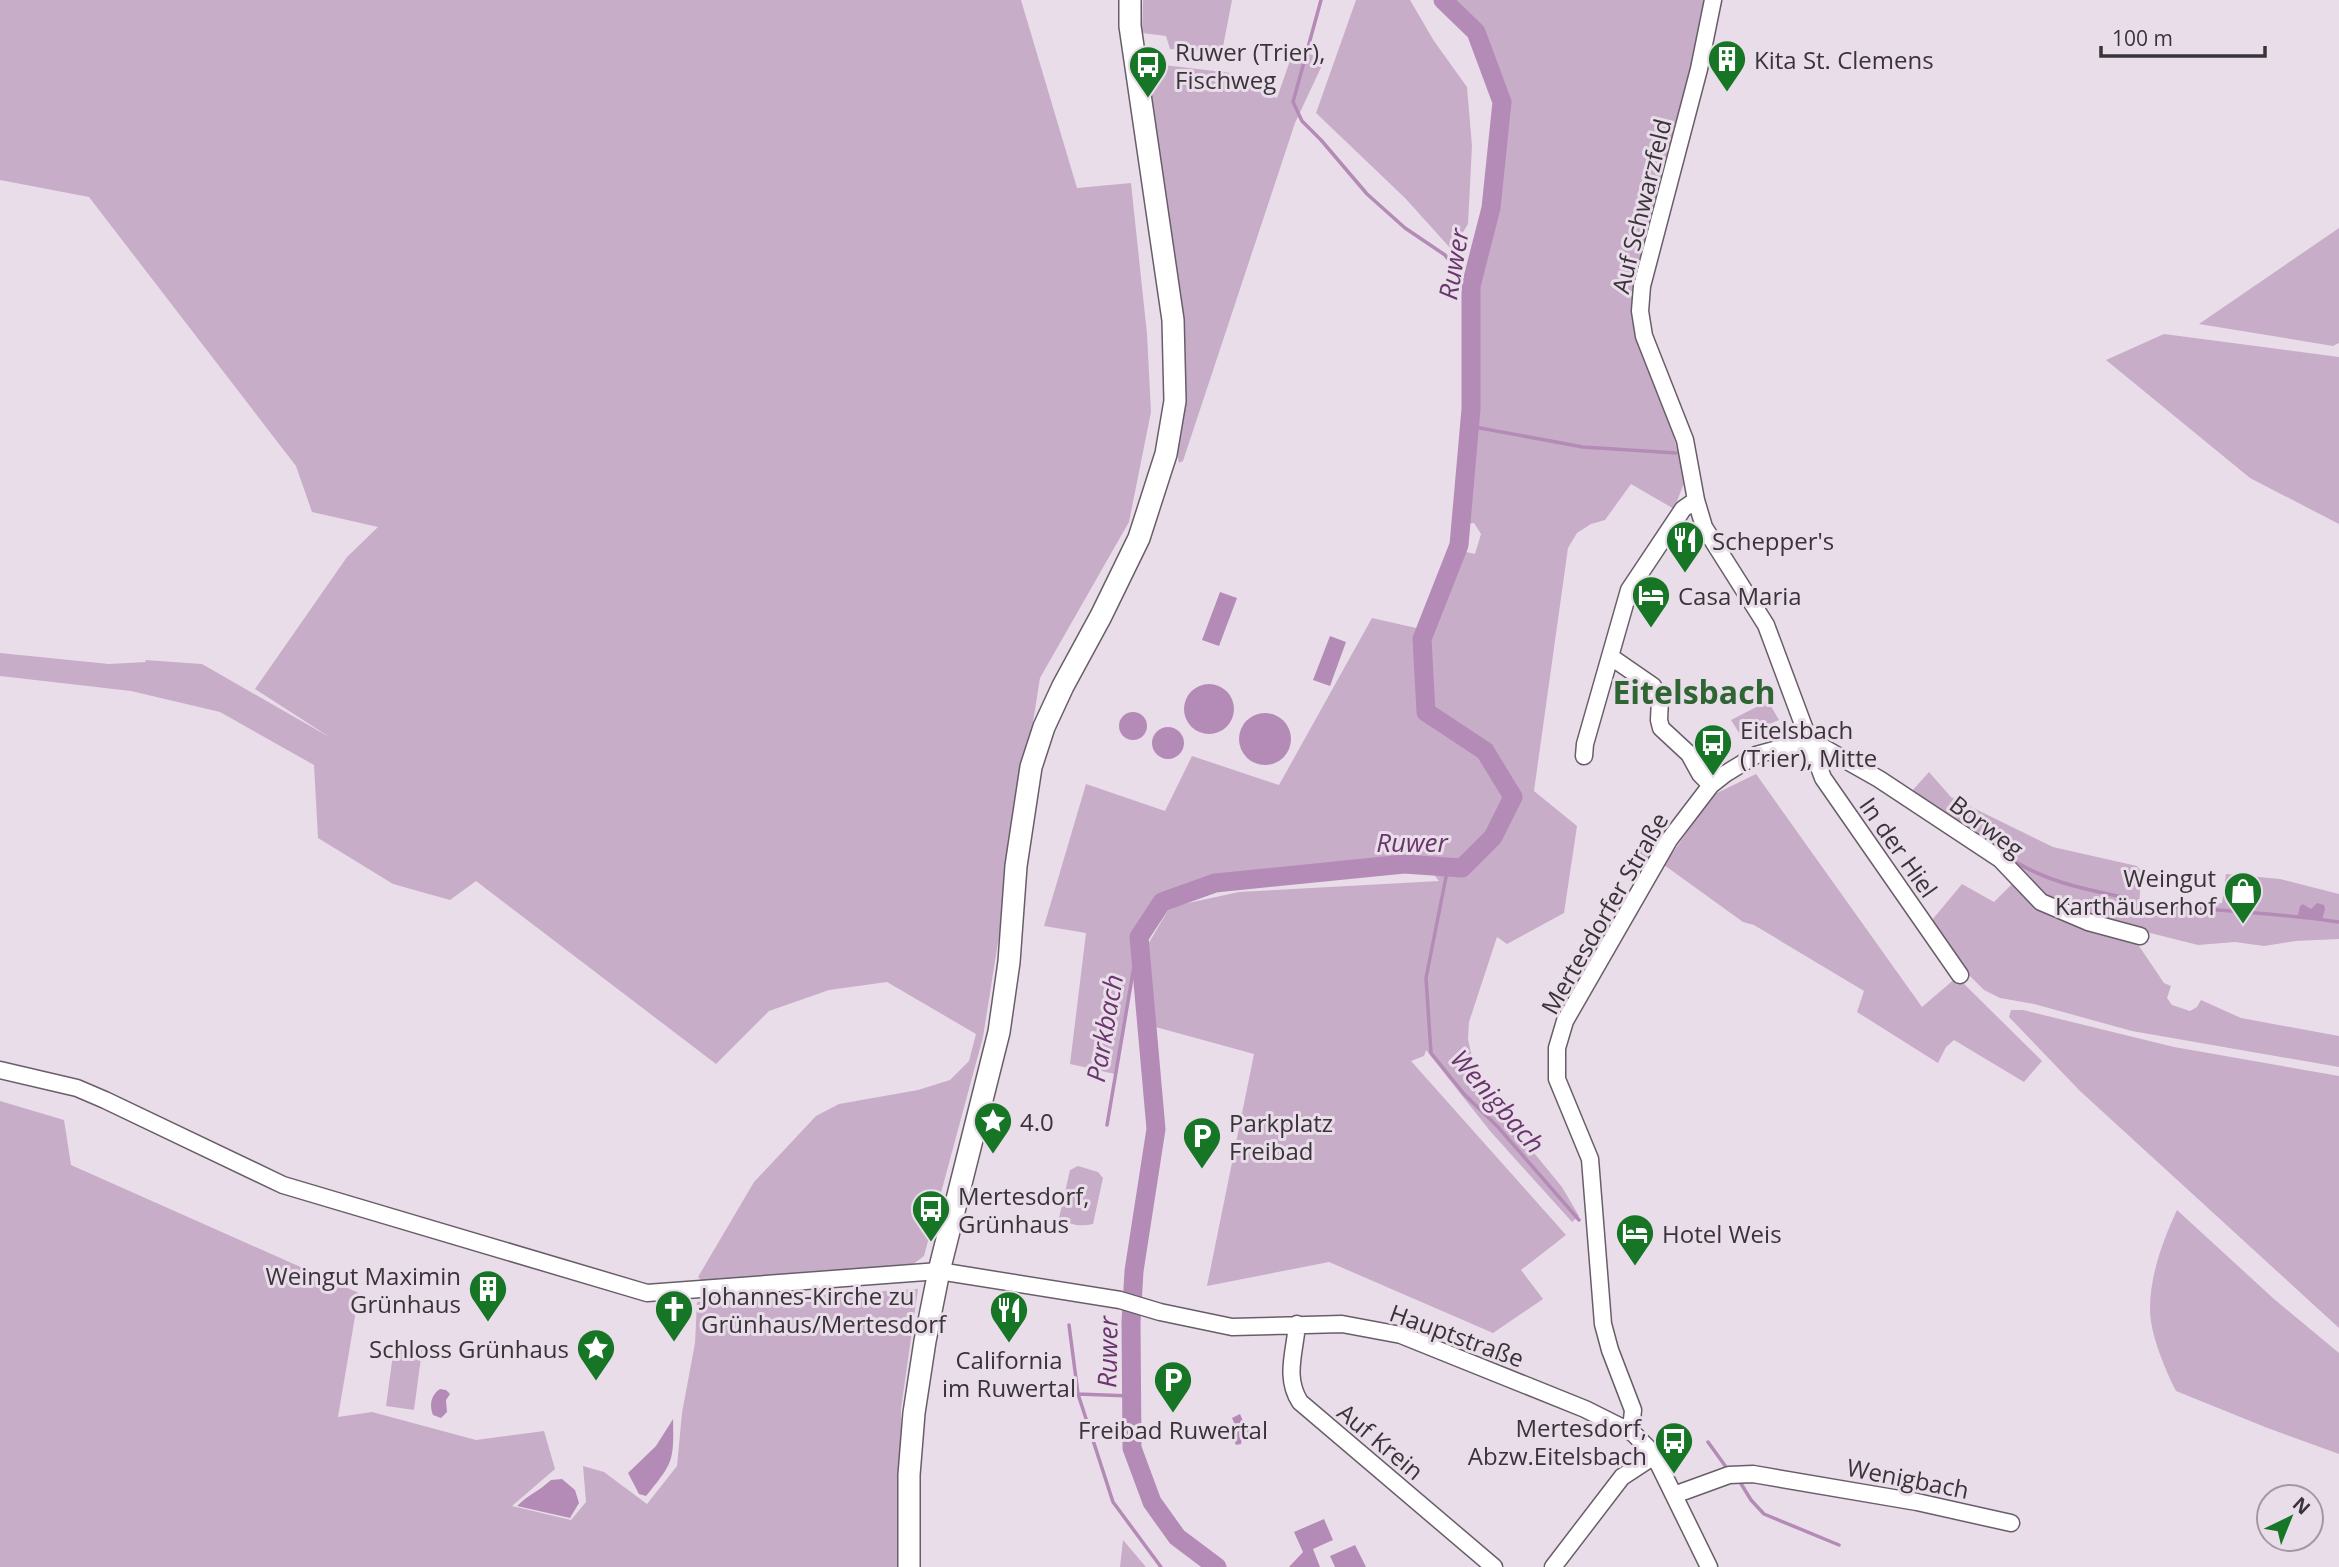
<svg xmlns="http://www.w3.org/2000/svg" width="2339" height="1567" viewBox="0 0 2339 1567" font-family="'Open Sans',sans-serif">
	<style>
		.green { fill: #c8adc9 }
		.water { fill: #b48bb6 }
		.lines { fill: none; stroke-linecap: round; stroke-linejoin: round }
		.stream { stroke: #b48bb6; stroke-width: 3.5 }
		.river { stroke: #b48bb6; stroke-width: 19 }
		.minor-casing { stroke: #685e69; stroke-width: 19 }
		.major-casing { stroke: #685e69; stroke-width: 24 }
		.minor { stroke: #fff; stroke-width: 16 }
		.major { stroke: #fff; stroke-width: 21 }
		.labels { text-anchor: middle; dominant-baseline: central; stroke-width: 6; stroke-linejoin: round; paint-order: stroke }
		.poi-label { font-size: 24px; fill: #393439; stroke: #eaddea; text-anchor: start }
		.street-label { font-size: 24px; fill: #393439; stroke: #eaddea }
		.water-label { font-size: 26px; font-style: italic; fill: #69356c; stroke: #eaddea }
		.district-label { font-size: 32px; font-weight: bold; fill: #2e6532; stroke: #eaddea }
	</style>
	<rect width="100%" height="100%" fill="#eaddea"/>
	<path class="green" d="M0,0H1021L1077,188L1131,183L1147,334L1151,412L1129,522L1040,678L983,1037L924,1256L912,1265L704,1282L698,1277L754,1182L816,1116L839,1104L918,1090L950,1080L969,1061L976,1034L887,982L829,990L769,1011L716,1064L476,881L450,900L393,884L318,838L314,765L220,712L131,691L0,676V653L109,664L146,662L145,660L202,664L331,738L255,689L347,557L378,527L312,512L296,466L89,197L0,180Z
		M1143,0H1232L1222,52L1170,49L1166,36L1142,33Z
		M1356,0H1410L1434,41L1467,87L1472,146L1468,224L1452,250L1405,198L1316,113Z
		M1443,0H1706L1694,60L1632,310L1642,355L1668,418L1686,478L1674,509L1631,484L1605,520L1591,524L1577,533L1568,548L1534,791L1577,826L1564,913L1507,944L1497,937L1469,1022L1468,1039L1478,1085L1562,1187L1579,1216L1572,1222L1490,1131L1426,1050L1424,1056L1411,1061L1566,1235L1521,1270L1543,1299L1493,1333L1329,1262L1207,1286L1254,1054L1152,1026L1147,946L1170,907L1239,892L1439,881L1427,866L1404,864L1215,883L1162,902L1139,937L1115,1074L1070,1064L1086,933L1044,926L1086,784L1165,811L1192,756L1279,785L1372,618L1425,630L1457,550L1475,554L1481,534L1474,523L1461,525L1469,426L1471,286L1491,208L1502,102L1476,32Z
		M1294,49L1325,59L1295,123L1183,461L1179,463L1176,447L1165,239L1147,63L1231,73L1277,98Z
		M2339,228V343L2333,346L2199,324Z
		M2164,334L2339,357V524L2250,478L2106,360Z
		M1768,701L1779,720L1741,736L1731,720Z
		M1929,772L1951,797L2053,847L2137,866L2141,871L2139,910L2222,903L2226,874L2280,879L2339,894V939L2296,941L2264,946L2235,942L2198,945L2098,920L2051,901L2021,869L2006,857L1910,793Z
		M1756,774L1922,1007L1957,977L2042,1061L2024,1082L1954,1040L1946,1047L1938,1063L1857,1012L1864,991L1754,925L1743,922L1664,865L1713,795Z
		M1648,827L1663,837L1647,862L1636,855Z
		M2014,882L2034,904L2062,920L2137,943L2164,983L2171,986L2167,998L2172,1005L2190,1011L2197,1007L2201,1000L2241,1018L2339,1036V1067L2132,1031L2034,1004L2000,998L1984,990L1964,970L1932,920L1962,884L1994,902Z
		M2011,1010H2023L2174,1047L2339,1076V1328L2080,1091L2009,1017Z
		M0,1101L64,1120L71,1165L359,1293L338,1417L372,1412L476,1440L544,1431L555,1469L512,1506L571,1520L586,1502L583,1466L604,1472L647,1504L677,1466L682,1413L695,1343L697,1302L918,1289L901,1409L902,1567H0Z
		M1078,1166L1098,1172L1103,1178L1093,1224C1080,1227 1071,1225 1059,1218L1070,1170Z
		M2177,1210L2274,1299L2339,1353V1454L2265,1427L2176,1391C2165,1369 2150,1334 2150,1309C2150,1275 2163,1240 2177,1210Z
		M394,1347L422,1350L414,1410L386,1406Z
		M1123,1540L1146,1567H1120Z"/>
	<path class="water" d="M1220,592L1237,598L1219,646L1202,640Z
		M1330,636L1346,642L1330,686L1313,680Z
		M1184 709a25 25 0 1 1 50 0a25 25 0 1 1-50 0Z
		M1119 726a14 14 0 1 1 28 0a14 14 0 1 1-28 0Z
		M1239 739a26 26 0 1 1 52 0a26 26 0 1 1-52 0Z
		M1152 743a16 16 0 1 1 32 0a16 16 0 1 1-32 0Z
		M2317,903L2324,905L2325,909L2322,920L2298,915L2300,906L2303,904L2311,909Z
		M440,1389L446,1390L450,1394L446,1400L447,1412L441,1418L433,1415C429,1405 431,1395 440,1389Z
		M1240,1414L1243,1421L1249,1424L1251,1433L1242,1439L1241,1444L1236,1445L1232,1435L1238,1432L1240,1427L1235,1425L1232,1418Z
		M673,1419C674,1462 673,1463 646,1496L639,1494L628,1473L656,1446Z
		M562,1479L575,1490L579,1503L570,1518L517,1506C528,1495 539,1491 551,1480Z
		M1324,1519L1333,1540L1313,1549L1320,1567H1289L1303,1552L1294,1532Z
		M1355,1545L1366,1567H1335L1330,1556Z"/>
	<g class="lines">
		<path class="stream" d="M1321,0L1293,102L1302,121L1321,140L1367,194L1405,228L1445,255L1458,273L1471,286
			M1469,426L1583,447L1676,453
			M2007,856C2040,880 2083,889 2122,897
			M1448,867L1426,978L1431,1053L1464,1094L1498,1127L1579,1220
			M2159,905C2219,911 2279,913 2339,922
			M1107,1125L1139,937
			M1069,1325L1078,1394L1113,1502L1161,1567
			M1078,1394L1131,1396
			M1708,1442L1726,1467
			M1740,1482L1751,1500L1764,1514L1839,1545"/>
		<path class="river" d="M1217,1567L1177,1537L1152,1502L1132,1448L1131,1322L1134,1271L1156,1129L1139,937L1162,902L1215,883L1404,864L1462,868L1493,837L1513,797L1485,751L1426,712L1422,639L1459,545L1471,409V286L1491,208L1502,102L1476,32L1443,0"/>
		<g class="minor-casing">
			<path id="minor" d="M1713,0L1699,69L1642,286L1640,311L1644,336L1685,440L1696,500L1704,527L1766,625L1823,778L1960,975
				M1611,657L1653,686L1660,699L1659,720L1661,728L1689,754L1700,774L1711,785
				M1810,740L1879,779L2000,859L2041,902L2088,922L2140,936
				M1584,756L1585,744L1629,590L1683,509L1696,500
				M0,1070L77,1088L105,1100L283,1185L647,1293L939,1271L1120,1300L1160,1312L1232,1327L1342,1324L1401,1335L1585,1409L1633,1433L1647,1447L1659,1465L1709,1567
				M1297,1324C1295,1352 1284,1377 1300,1402L1494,1567
				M1628,1430L1632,1420L1633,1410L1610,1350L1603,1324L1590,1159L1557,1079V1048L1565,1021L1669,840L1711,785L1725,774L1756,755L1810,740
				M1674,1495L1729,1475L1753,1474L1917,1502L2011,1523
				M1553,1567L1622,1477L1654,1456"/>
		</g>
		<g class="major-casing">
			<path id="major" d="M909,1567V1475L914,1413L925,1341L939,1271L999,1032L1009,962L1016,866L1031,767L1044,727L1063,686L1101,616L1139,538L1166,454L1175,401L1173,320L1130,26V0"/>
		</g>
		<use href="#minor" class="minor"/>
		<use href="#major" class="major"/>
	</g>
	<defs>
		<g id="building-pin" transform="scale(2.0125)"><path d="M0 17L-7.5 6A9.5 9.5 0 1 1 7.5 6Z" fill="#177626" stroke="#eaddea"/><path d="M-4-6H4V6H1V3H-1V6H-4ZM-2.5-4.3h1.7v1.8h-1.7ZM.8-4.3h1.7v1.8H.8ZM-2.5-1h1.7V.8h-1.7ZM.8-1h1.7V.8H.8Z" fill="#fff"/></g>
		<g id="bus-pin" transform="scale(2.0125)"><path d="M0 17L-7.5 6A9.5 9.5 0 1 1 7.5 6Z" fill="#177626" stroke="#eaddea"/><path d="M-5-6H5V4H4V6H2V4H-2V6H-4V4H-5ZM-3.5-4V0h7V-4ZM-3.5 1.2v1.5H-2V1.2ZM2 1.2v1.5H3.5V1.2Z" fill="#fff"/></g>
		<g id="restaurant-pin" transform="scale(2.0125)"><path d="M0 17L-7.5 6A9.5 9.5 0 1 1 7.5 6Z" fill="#177626" stroke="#eaddea"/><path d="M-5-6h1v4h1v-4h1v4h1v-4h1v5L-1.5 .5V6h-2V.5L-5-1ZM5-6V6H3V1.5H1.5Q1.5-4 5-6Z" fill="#fff"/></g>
		<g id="hotel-pin" transform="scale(2.0125)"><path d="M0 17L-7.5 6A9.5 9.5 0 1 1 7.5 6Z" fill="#177626" stroke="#eaddea"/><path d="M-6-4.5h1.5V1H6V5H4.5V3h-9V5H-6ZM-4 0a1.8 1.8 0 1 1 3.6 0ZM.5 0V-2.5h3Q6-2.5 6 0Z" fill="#fff"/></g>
		<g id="shop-pin" transform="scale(2.0125)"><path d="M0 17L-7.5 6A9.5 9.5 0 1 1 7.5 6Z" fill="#177626" stroke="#eaddea"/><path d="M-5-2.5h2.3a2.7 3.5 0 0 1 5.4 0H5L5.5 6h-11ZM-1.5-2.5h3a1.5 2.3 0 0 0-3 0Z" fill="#fff"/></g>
		<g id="sight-pin" transform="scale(2.0125)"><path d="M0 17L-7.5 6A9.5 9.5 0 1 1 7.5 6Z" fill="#177626" stroke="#eaddea"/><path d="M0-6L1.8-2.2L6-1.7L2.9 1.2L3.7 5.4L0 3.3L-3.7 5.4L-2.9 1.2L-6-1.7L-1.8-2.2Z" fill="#fff"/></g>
		<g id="parking-pin" transform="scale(2.0125)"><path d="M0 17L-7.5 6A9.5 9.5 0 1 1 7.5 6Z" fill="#177626" stroke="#eaddea"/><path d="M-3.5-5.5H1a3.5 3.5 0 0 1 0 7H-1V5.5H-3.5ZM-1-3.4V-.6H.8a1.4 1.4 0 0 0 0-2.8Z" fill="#fff"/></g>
		<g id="church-pin" transform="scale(2.0125)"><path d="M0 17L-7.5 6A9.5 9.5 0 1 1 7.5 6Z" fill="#177626" stroke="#eaddea"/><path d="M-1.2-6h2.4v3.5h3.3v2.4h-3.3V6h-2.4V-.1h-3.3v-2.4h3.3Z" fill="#fff"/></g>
	</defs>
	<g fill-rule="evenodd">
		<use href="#building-pin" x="1727" y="59"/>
		<use href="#bus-pin" x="1148" y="65"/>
		<use href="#restaurant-pin" x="1685" y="540"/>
		<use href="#hotel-pin" x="1651" y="595"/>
		<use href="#bus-pin" x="1713" y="743"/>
		<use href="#shop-pin" x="2243" y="891"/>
		<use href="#sight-pin" x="993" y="1121"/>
		<use href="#parking-pin" x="1202" y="1136"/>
		<use href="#bus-pin" x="931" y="1209"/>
		<use href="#hotel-pin" x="1635" y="1233"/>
		<use href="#building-pin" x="488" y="1289"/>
		<use href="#church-pin" x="674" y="1309"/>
		<use href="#restaurant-pin" x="1009" y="1310"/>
		<use href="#sight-pin" x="596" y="1348"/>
		<use href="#parking-pin" x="1173" y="1380"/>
		<use href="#bus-pin" x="1674" y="1441"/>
	</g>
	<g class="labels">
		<g class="poi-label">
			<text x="1175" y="51">Ruwer (Trier),<tspan x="1175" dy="28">Fischweg</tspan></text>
			<text x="1754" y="59">Kita St. Clemens</text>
			<text x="1712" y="540">Schepper's</text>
			<text x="1678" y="595">Casa Maria</text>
			<text x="1740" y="729">Eitelsbach<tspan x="1740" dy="28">(Trier), Mitte</tspan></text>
			<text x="2216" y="877" text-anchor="end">Weingut<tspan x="2216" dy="28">Karthäuserhof</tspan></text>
			<text x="1020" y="1121">4.0</text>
			<text x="1229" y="1122">Parkplatz<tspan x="1229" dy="28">Freibad</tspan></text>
			<text x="958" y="1195">Mertesdorf,<tspan x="958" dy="28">Grünhaus</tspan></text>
			<text x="1662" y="1233">Hotel Weis</text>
			<text x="461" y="1275" text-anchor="end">Weingut Maximin<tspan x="461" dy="28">Grünhaus</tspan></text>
			<text x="701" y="1295">Johannes-Kirche zu<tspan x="701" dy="28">Grünhaus/Mertesdorf</tspan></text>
			<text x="569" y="1348" text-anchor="end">Schloss Grünhaus</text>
			<text x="1009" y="1359" text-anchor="middle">California<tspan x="1009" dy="28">im Ruwertal</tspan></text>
			<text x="1647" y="1427" text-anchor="end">Mertesdorf,<tspan x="1647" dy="28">Abzw.Eitelsbach</tspan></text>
			<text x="1173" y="1429" text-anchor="middle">Freibad Ruwertal</text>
		</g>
		<g class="street-label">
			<text transform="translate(1641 206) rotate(-76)">Auf Schwarzfeld</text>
			<text transform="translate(1987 826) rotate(37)">Borweg</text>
			<text transform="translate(1899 847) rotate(55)">In der Hiel</text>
			<text transform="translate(1604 913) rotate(-60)">Mertesdorfer Straße</text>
			<text transform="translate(1457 1335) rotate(20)">Hauptstraße</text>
			<text transform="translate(1381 1441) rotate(40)">Auf Krein</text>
			<text transform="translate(1908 1478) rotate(11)">Wenigbach</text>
		</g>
		<g class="water-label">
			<text transform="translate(1453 264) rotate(-80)">Ruwer</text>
			<text x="1412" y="842">Ruwer</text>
			<text transform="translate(1104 1028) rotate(-80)">Parkbach</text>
			<text transform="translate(1498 1101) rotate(49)">Wenigbach</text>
			<text transform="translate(1107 1352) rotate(-89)">Ruwer</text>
		</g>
		<g class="district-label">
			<text x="1694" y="691">Eitelsbach</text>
		</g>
	</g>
	<g transform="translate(2290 1518) rotate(43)"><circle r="33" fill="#eaddea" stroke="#a399a3" stroke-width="2"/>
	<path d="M0-5L12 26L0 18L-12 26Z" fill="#177626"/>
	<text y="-10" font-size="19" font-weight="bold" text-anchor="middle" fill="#393439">N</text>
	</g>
	<path d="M2101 46v10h164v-10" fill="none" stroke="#393439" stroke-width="3.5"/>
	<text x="2112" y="46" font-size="21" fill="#393439" stroke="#eaddea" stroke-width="5" paint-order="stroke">100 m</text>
</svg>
